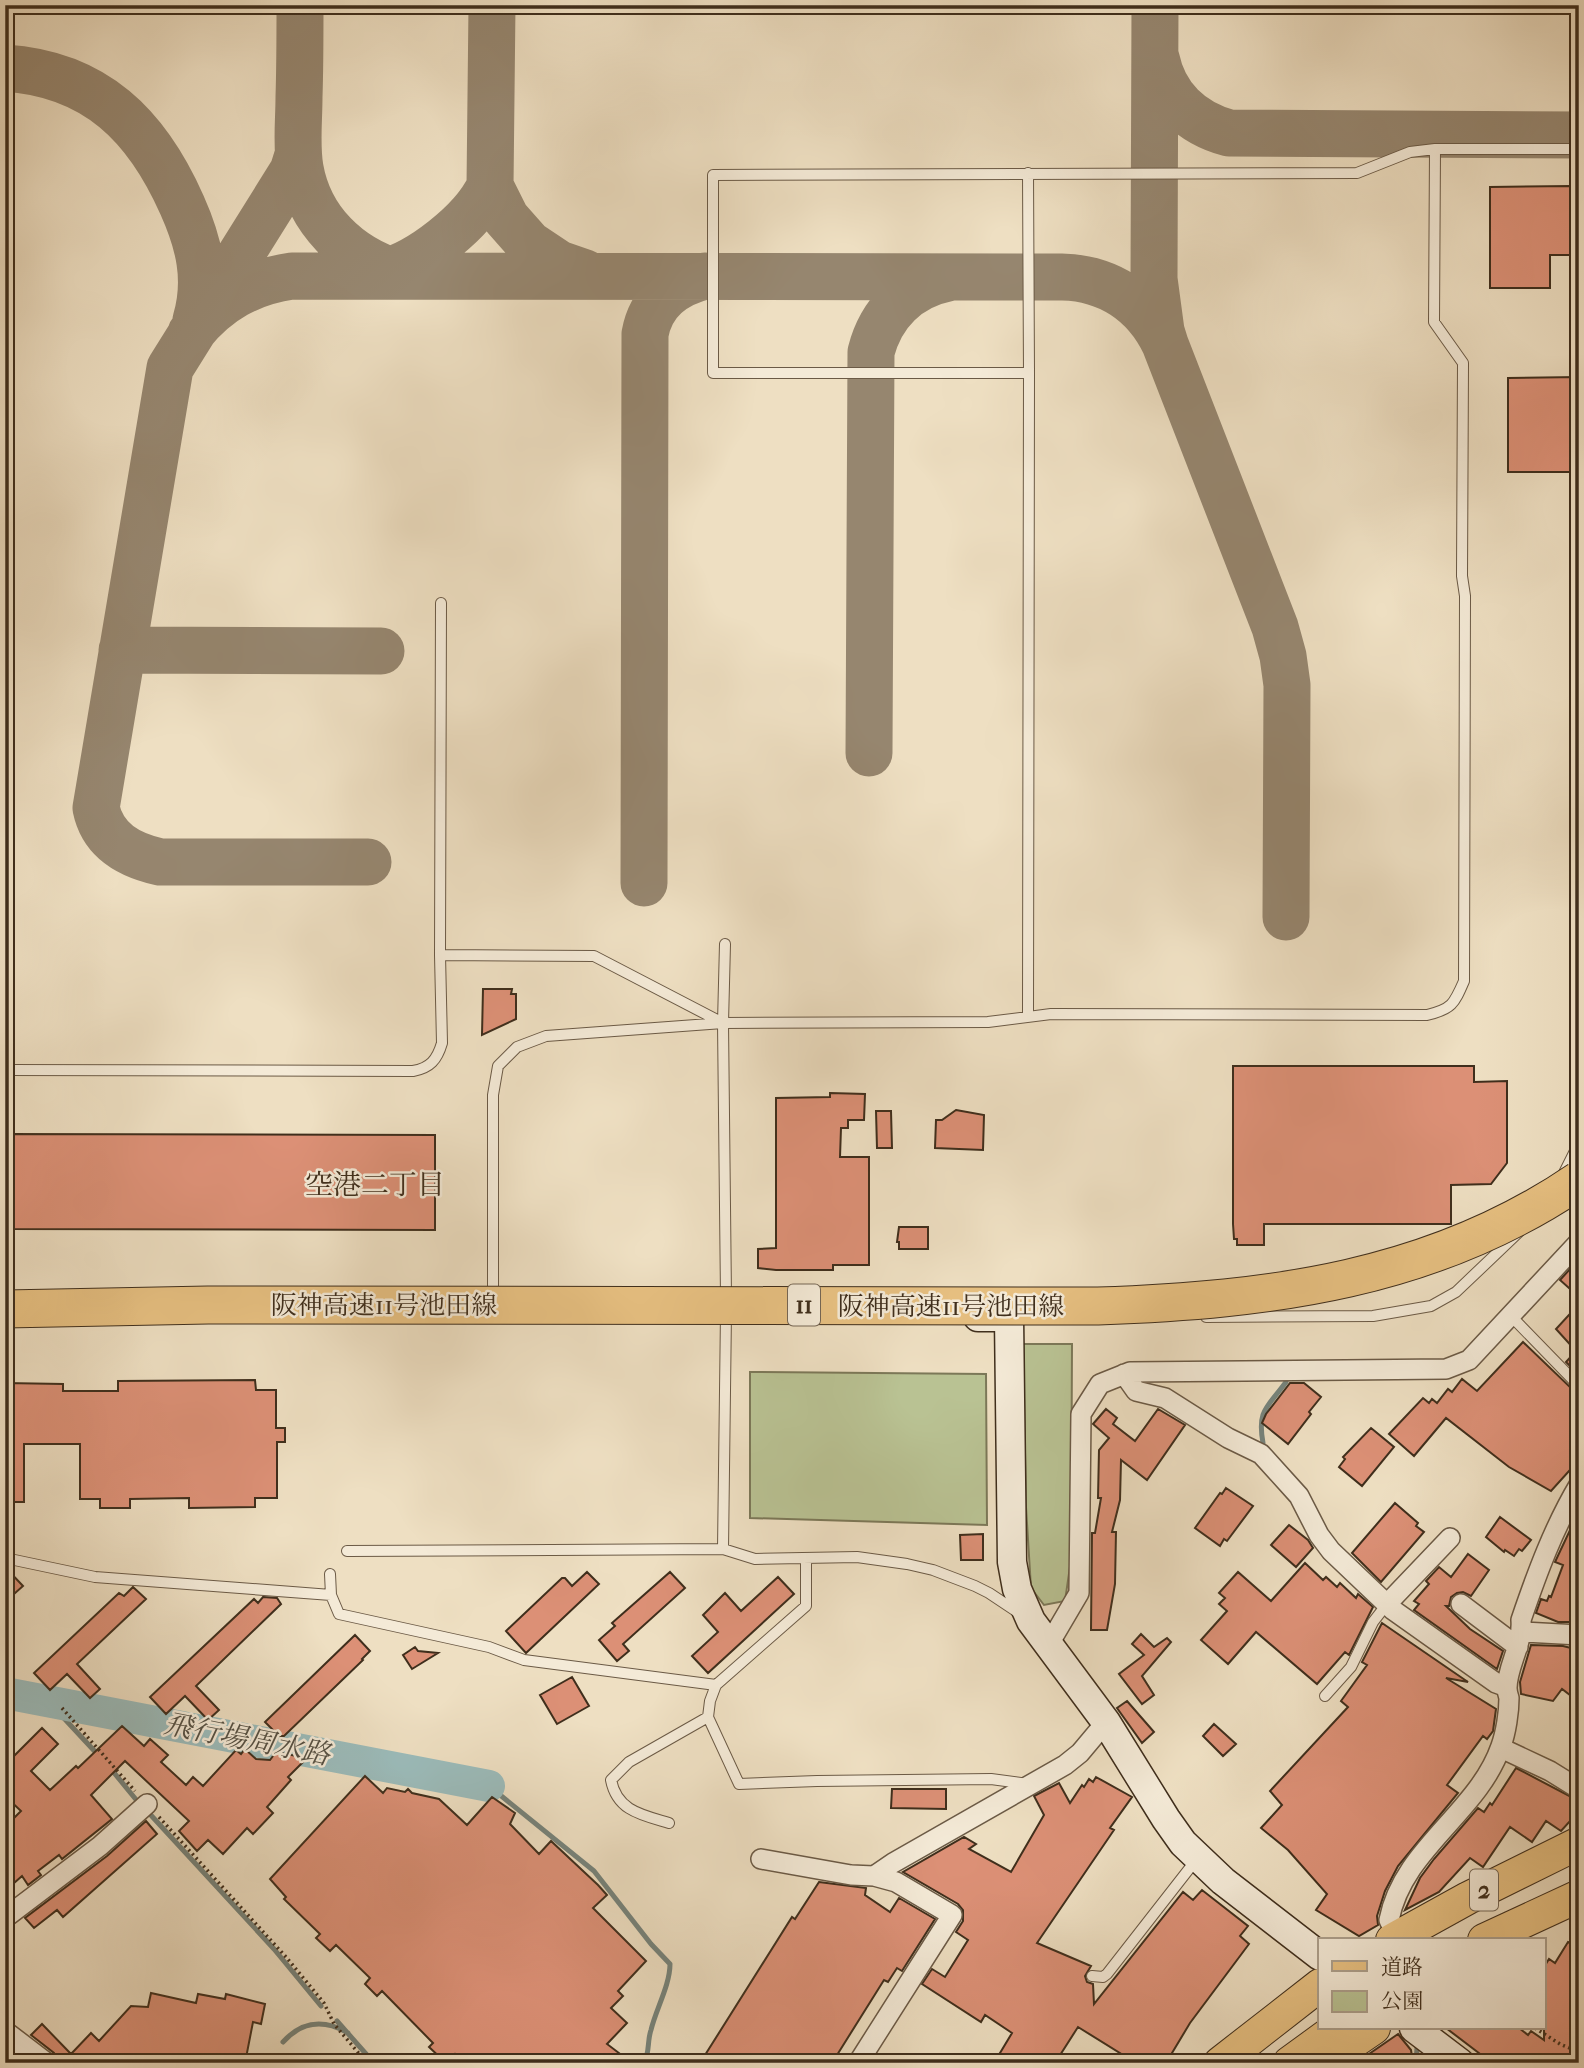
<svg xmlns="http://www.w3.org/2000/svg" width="1584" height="2068" viewBox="0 0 1584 2068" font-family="'IM FELL French Canon','Noto Serif JP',serif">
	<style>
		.green { fill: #b9c293; stroke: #7c7858; stroke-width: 2 }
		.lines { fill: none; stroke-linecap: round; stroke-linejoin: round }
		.stream { stroke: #76837b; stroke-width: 5 }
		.river { stroke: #9bbbba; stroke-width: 32 }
		.taxiway { stroke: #96866f; stroke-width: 47 }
		.building { fill: #dc9076; stroke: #3f2e1c; stroke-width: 2 }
		.lane-casing { stroke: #6b5a46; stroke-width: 12 }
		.street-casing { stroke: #6b5a46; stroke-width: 22 }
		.secondary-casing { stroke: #3f2e1c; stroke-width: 31 }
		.primary-casing { stroke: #3f2e1c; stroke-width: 34 }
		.path { stroke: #3f2e1c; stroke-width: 3.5; stroke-dasharray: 2 3.5; stroke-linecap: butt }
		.lane { stroke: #f4ead7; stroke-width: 10 }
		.street { stroke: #f4ead7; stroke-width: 19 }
		.secondary { stroke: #f4ead7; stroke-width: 28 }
		.primary { stroke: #e7c081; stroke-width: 32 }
		.highway-bridge-casing { stroke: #3f2e1c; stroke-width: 39; stroke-linecap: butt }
		.highway-bridge { stroke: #e7c081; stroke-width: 37 }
		.labels { text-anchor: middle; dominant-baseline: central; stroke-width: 5; stroke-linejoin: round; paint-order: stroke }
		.shield { fill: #f4ead7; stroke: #756654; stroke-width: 2 }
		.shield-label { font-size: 24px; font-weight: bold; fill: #3f2e1c }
		.street-label { font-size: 26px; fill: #3f2e1c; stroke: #f4ead7 }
		.neighbourhood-label { font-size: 28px; fill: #3f2e1c; stroke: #f4ead7 }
		.water-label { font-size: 28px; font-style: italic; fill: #565144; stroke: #f4ead7 }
	</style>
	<rect width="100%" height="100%" fill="#eedfc2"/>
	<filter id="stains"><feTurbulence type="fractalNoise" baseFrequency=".00286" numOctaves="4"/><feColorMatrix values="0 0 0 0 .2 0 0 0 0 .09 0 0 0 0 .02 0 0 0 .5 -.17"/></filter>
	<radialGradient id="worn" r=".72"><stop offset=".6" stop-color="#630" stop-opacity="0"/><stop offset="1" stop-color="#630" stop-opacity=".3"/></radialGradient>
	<path class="green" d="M1023,1344H1072L1071,1560L1065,1601L1044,1605L1031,1588L1026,1507Z
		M750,1372L986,1374L987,1525L750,1518Z"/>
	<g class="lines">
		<path class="stream" d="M1263,1443C1257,1410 1267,1408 1286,1382
			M48,1701L100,1757
			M111,1769L138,1802
			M489,1786L594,1871L651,1944L670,1964C670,1985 656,2009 651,2030C647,2041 650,2052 644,2063
			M148,1812L274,1949L321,2006
			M337,2021L374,2063
			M283,2042C302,2021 324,2019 348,2033
			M1416,2063L1417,2048"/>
		<path class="river" d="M5,1693L489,1786"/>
		<path class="taxiway" d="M300,5C300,36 300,67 299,97C299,121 296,145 300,168C309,220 348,258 398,273
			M492,5L490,186L506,218L529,244L559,264L585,273
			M1155,5L1154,279L1161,331L1165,344L1275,627L1283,656L1287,685L1286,917
			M1156,58C1164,97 1191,123 1229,133L1579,135
			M5,68C96,74 147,126 182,205C199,243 208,279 196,320
			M298,155L293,171L170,368L96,808C103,841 129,855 160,862H368
			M381,273C419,264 473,222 490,186
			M191,333C218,300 250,282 292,276L1062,277C1108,278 1145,302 1165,344
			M122,650L381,651
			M869,753L871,352C881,313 908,286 948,278
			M644,883L645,334C651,301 674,284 705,276"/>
	</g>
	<path class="building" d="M1571,186V255H1550V288H1490V187Z
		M1579,377V472H1508V378Z
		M483,989H512L511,994H516V1019L482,1035Z
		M1233,1066H1474V1082L1507,1081V1163L1491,1184L1451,1185V1224H1264V1245H1237V1239H1234L1233,1224Z
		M830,1093L865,1094L864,1120H848V1128H841L840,1157H869V1265H833V1270H776L758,1268V1249L776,1248V1098L830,1097Z
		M956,1110L984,1115L983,1150L935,1148L936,1120H942Z
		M876,1111H891L892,1148H877Z
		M5,1134L435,1135V1230L5,1229Z
		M899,1227H928V1249H899V1242H897Z
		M1570,1269L1579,1277V1297L1560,1280Z
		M1579,1304V1375L1566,1362L1576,1351L1556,1329Z
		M1523,1342L1574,1391L1579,1393V1455L1577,1458L1579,1460L1551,1491L1509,1467L1446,1418L1414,1456L1389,1434L1423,1398L1429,1403L1432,1399L1437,1403L1448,1389L1452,1392L1462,1379L1477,1391Z
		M255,1380L256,1390H276V1428H285V1442H277V1498H255V1507L189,1508V1498L130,1499V1508H100V1499H80V1444H24V1502H5V1383L63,1384V1391H118V1381Z
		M1290,1383H1304L1321,1397L1309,1412L1311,1414L1288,1444L1262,1423L1266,1414Z
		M1106,1409L1117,1418L1113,1424L1135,1441L1158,1409L1185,1425L1147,1480L1121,1460L1120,1500L1112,1532H1116L1115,1584L1107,1630H1091L1092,1533H1095L1101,1498H1098L1099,1450L1109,1438L1093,1424Z
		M1371,1428L1394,1447L1362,1486L1339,1467L1345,1459L1343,1457Z
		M1226,1488L1253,1506L1227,1541L1224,1539L1220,1546L1195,1528L1220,1493L1222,1494Z
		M1395,1503L1418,1523L1416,1526L1424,1532L1381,1582L1352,1553Z
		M1579,1511V1607L1573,1622H1558L1536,1613L1541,1599L1547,1601L1549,1596L1551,1597L1563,1565L1555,1562Z
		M1500,1517L1531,1540L1522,1551L1519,1549L1514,1556L1505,1550L1504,1552L1486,1537Z
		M1289,1525L1308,1540L1313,1548L1296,1567L1271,1545Z
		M983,1534V1560H961L960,1535Z
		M1468,1554L1489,1570L1471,1596L1463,1592L1457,1593L1451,1597L1449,1606H1446L1470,1629L1503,1651L1497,1669L1414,1610L1419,1604L1414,1601L1429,1584L1426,1581L1439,1567L1451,1577Z
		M1305,1563L1323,1580L1326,1577L1337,1587L1340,1583L1356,1598L1358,1594L1373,1607L1349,1655L1345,1652L1317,1684L1256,1632L1228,1664L1201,1640L1227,1611L1219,1604L1225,1598L1219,1593L1238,1572L1271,1601Z
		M5,1567L23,1586L5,1602Z
		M587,1572L599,1584L526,1653L506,1631L562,1578H565L572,1586Z
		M670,1572L685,1588L623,1644L629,1651L617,1661L599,1640L615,1626L612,1623Z
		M778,1577L794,1594L708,1673L692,1656L718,1632L703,1615L725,1593L741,1611Z
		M133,1587L146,1599L77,1664L100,1689L90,1698L67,1674L50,1690L34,1673L119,1593L124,1596Z
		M263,1597L277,1598L281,1604L196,1686L219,1710L208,1720L185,1696L166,1714L150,1697L254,1599L258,1603Z
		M1382,1623L1468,1682L1446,1678L1496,1709L1493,1731L1487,1739L1483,1736L1447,1785L1458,1793L1398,1866L1385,1891L1377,1916L1378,1925L1359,1936L1316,1910L1327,1894L1288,1850L1261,1828L1282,1805L1270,1791L1348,1707L1341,1701L1367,1665L1362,1662Z
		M1141,1634L1154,1647L1167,1638L1171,1642L1142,1676L1154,1695L1142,1704L1119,1674L1144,1655L1132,1644Z
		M355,1635L370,1651L362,1659L363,1660L284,1736H279L265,1722Z
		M1531,1645L1563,1646L1579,1650V1702L1562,1689L1553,1701L1521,1694L1520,1682Z
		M415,1647L418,1651L438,1653L412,1669L403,1655Z
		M572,1677L589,1706L557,1724L540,1695Z
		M1127,1701L1154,1732L1142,1743L1117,1708Z
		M1214,1724L1236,1744L1223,1756L1203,1736Z
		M122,1726L144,1746L150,1739L168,1755L161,1762L186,1785L193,1777L203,1786L236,1750L241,1754L245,1749L256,1759L270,1760L276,1752L307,1758L288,1777L291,1780L267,1807L273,1813L253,1834L247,1828L223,1854L208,1840L197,1851L179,1831L189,1821L125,1761L91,1795L112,1819L62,1859L59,1855L38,1871L41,1875L28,1885L22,1876L5,1891V1827L21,1811L5,1796V1765L42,1728L58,1744L31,1771L50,1790L76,1766L78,1768Z
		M1516,1768L1579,1801V1825H1576L1570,1821L1561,1831L1546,1821L1532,1842L1510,1827L1483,1867L1470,1858L1439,1892L1405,1910L1420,1878L1434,1859L1478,1808L1484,1812L1490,1803L1492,1805Z
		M365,1776L383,1793L387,1788L405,1792L408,1789L412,1793L439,1799L467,1825L492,1797L515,1813L510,1824L539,1854L551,1841L598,1885L607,1895L593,1908L646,1961L618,1991L623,1996L611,2008L627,2023L607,2044L632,2063H464L455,2054L446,2063L429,2047L433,2043L382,1991L377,1996L365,1984L370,1978L336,1945L330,1951L316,1938L320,1934L284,1899L286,1897L270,1879Z
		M1096,1777L1132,1797L1110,1828L1114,1830L1037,1943L1091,1966L1085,1976L1087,1982L1093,1984L1094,2004L1183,1892L1193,1900L1202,1890L1248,1926L1240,1936L1249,1944L1190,2023L1166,2063H1136L1078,2027L1055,2063H994L1012,2033L985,2015L981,2022L922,1984L932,1969L945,1977L968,1940L956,1932L963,1921V1910L958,1904L903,1872L964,1837L976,1844L969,1849L1011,1872L1044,1815L1034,1796L1059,1783L1070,1803L1082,1785L1084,1787L1089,1779L1093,1782Z
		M892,1789H946V1809L891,1808Z
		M146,1821L157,1834L63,1917L57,1910L34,1928L25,1918L107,1856Z
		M819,1882L866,1888L865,1895L890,1912L899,1898L935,1919L902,1971L897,1968L888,1982L884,1980L832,2063H700L792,1917L795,1919Z
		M1568,1942L1579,1948V1991L1573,2000L1579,2004V2048L1569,2063H1492L1446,2028H1519L1528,2035L1531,2031L1544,2040V1967L1549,1959L1555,1963Z
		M151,1993L196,2003L198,1994L225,1999L226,1994L265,2004L261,2024L253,2022L245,2063H59L54,2053L31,2035L42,2024L71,2054L91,2033L99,2041L131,2006L148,2007Z
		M1398,2034L1411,2050L1413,2063H1356Z"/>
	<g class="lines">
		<g class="lane-casing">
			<path id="lane" d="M1028,173L1029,373
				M725,944L723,1023L726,1297
				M440,955L441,603
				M1028,1017L1029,373H713V175L1357,173L1410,152L1435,149
				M5,1070L413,1071C430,1068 437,1060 442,1043L440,955L594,956L723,1023L988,1022L1051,1014L1427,1015C1452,1009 1454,1004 1464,981L1465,596L1462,576L1463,363L1434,322L1435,149H1579
				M1562,1177L1579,1143
				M493,1298V1095L498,1066L517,1047L546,1036L723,1023
				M1510,1315L1579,1386
				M1206,1317L1373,1316L1431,1306L1456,1292L1519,1232
				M723,1549L726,1312
				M347,1551L723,1549L755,1559L857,1557L907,1564L933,1570L975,1586L989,1593L1019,1613
				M5,1558L95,1577L331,1595
				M806,1558V1606L716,1685L710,1701L708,1717L739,1784L817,1781L991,1779L1028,1784
				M330,1574L331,1595L339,1614L489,1647L524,1660L716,1685
				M1325,1696L1351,1667L1373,1622L1387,1604
				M669,1823C642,1815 617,1811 611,1780L629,1762L708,1717
				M1092,1976L1103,1977L1107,1974L1196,1860"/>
		</g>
		<g class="street-casing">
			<path id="street" d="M1124,1374L1136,1391L1165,1398L1228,1438L1261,1454L1299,1496L1319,1535L1331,1551L1393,1610L1496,1683L1507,1687
				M1387,1604L1450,1538
				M1461,1604L1518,1647
				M1522,1632L1579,1635
				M1049,1644L1079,1593L1081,1414L1100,1384L1130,1372L1446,1369L1469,1360L1579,1242
				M1501,1748L1550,1771L1579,1789
				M761,1859L851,1875L874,1876
				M5,1918L100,1846L147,1804
				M1397,1937L1389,1920C1403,1848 1478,1813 1501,1746C1506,1732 1509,1712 1509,1698C1508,1695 1507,1691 1507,1688C1507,1666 1523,1645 1521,1620C1537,1573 1554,1527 1579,1485
				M5,2031L47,2063
				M5,2050L22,2063
				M858,2063L952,1915L896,1882L874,1876L893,1863L1065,1765L1080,1753L1106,1722"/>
		</g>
		<g class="secondary-casing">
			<path id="secondary" d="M978,1317H1009L1012,1562L1017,1589L1031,1621L1106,1722L1166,1819L1183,1843L1223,1881L1320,1956
				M1414,2028L1460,2063"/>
		</g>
		<g class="primary-casing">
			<path id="primary" d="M1392,1940L1468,1898L1579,1843
				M1484,1940L1579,1896
				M1220,2063L1320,1985
				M1289,2063L1337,2028
				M1323,2063L1374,2028"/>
		</g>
		<path class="path" d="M62,1708L135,1791
			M159,1817L286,1957L324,2003L334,2024L367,2063
			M1535,2028L1560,2044L1579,2052"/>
		<use href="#lane" class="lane"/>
		<use href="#street" class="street"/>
		<use href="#secondary" class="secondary"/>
		<use href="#primary" class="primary"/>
		<g class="highway-bridge-casing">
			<path id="highway-bridge" d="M5,1309L208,1305L1098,1306C1270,1300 1433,1280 1579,1180"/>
		</g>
		<use href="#highway-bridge" class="highway-bridge"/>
	</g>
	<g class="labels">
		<g class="shield">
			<rect x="788" y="1284.5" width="32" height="41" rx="5"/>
			<rect x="1470" y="1869.5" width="28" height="41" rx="5"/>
		</g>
		<g class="shield-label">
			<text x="804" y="1305">11</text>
			<text x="1484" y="1890">2</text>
		</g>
		<g class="street-label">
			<text x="384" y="1305">阪神高速11号池田線</text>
			<text x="951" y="1306">阪神高速11号池田線</text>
		</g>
		<g class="neighbourhood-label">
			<text x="375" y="1184">空港二丁目</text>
		</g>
		<g class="water-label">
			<text transform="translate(247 1739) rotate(11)">飛行場周水路</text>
		</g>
	</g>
	<rect width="1584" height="2068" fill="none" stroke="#eedfc2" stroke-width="28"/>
	<rect x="7" y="7" width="1570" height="2054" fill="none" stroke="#3f2e1c" stroke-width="3.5"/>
	<rect x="14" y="14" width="1556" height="2040" fill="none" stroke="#3f2e1c" stroke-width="2"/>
	<rect x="1318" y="1938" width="228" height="91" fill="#f4ead7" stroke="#ac9f8c" stroke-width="2"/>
	<rect x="1332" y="1961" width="35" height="10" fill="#e7c081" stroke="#ac9f8c" stroke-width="2"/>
	<text x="1381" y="1974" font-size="21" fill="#3f2e1c">道路</text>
	<rect x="1332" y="1991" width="35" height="21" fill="#b9c293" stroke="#ac9f8c" stroke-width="2"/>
	<text x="1381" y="2008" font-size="21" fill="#3f2e1c">公園</text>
	<rect width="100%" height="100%" filter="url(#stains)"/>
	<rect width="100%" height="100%" fill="url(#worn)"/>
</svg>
